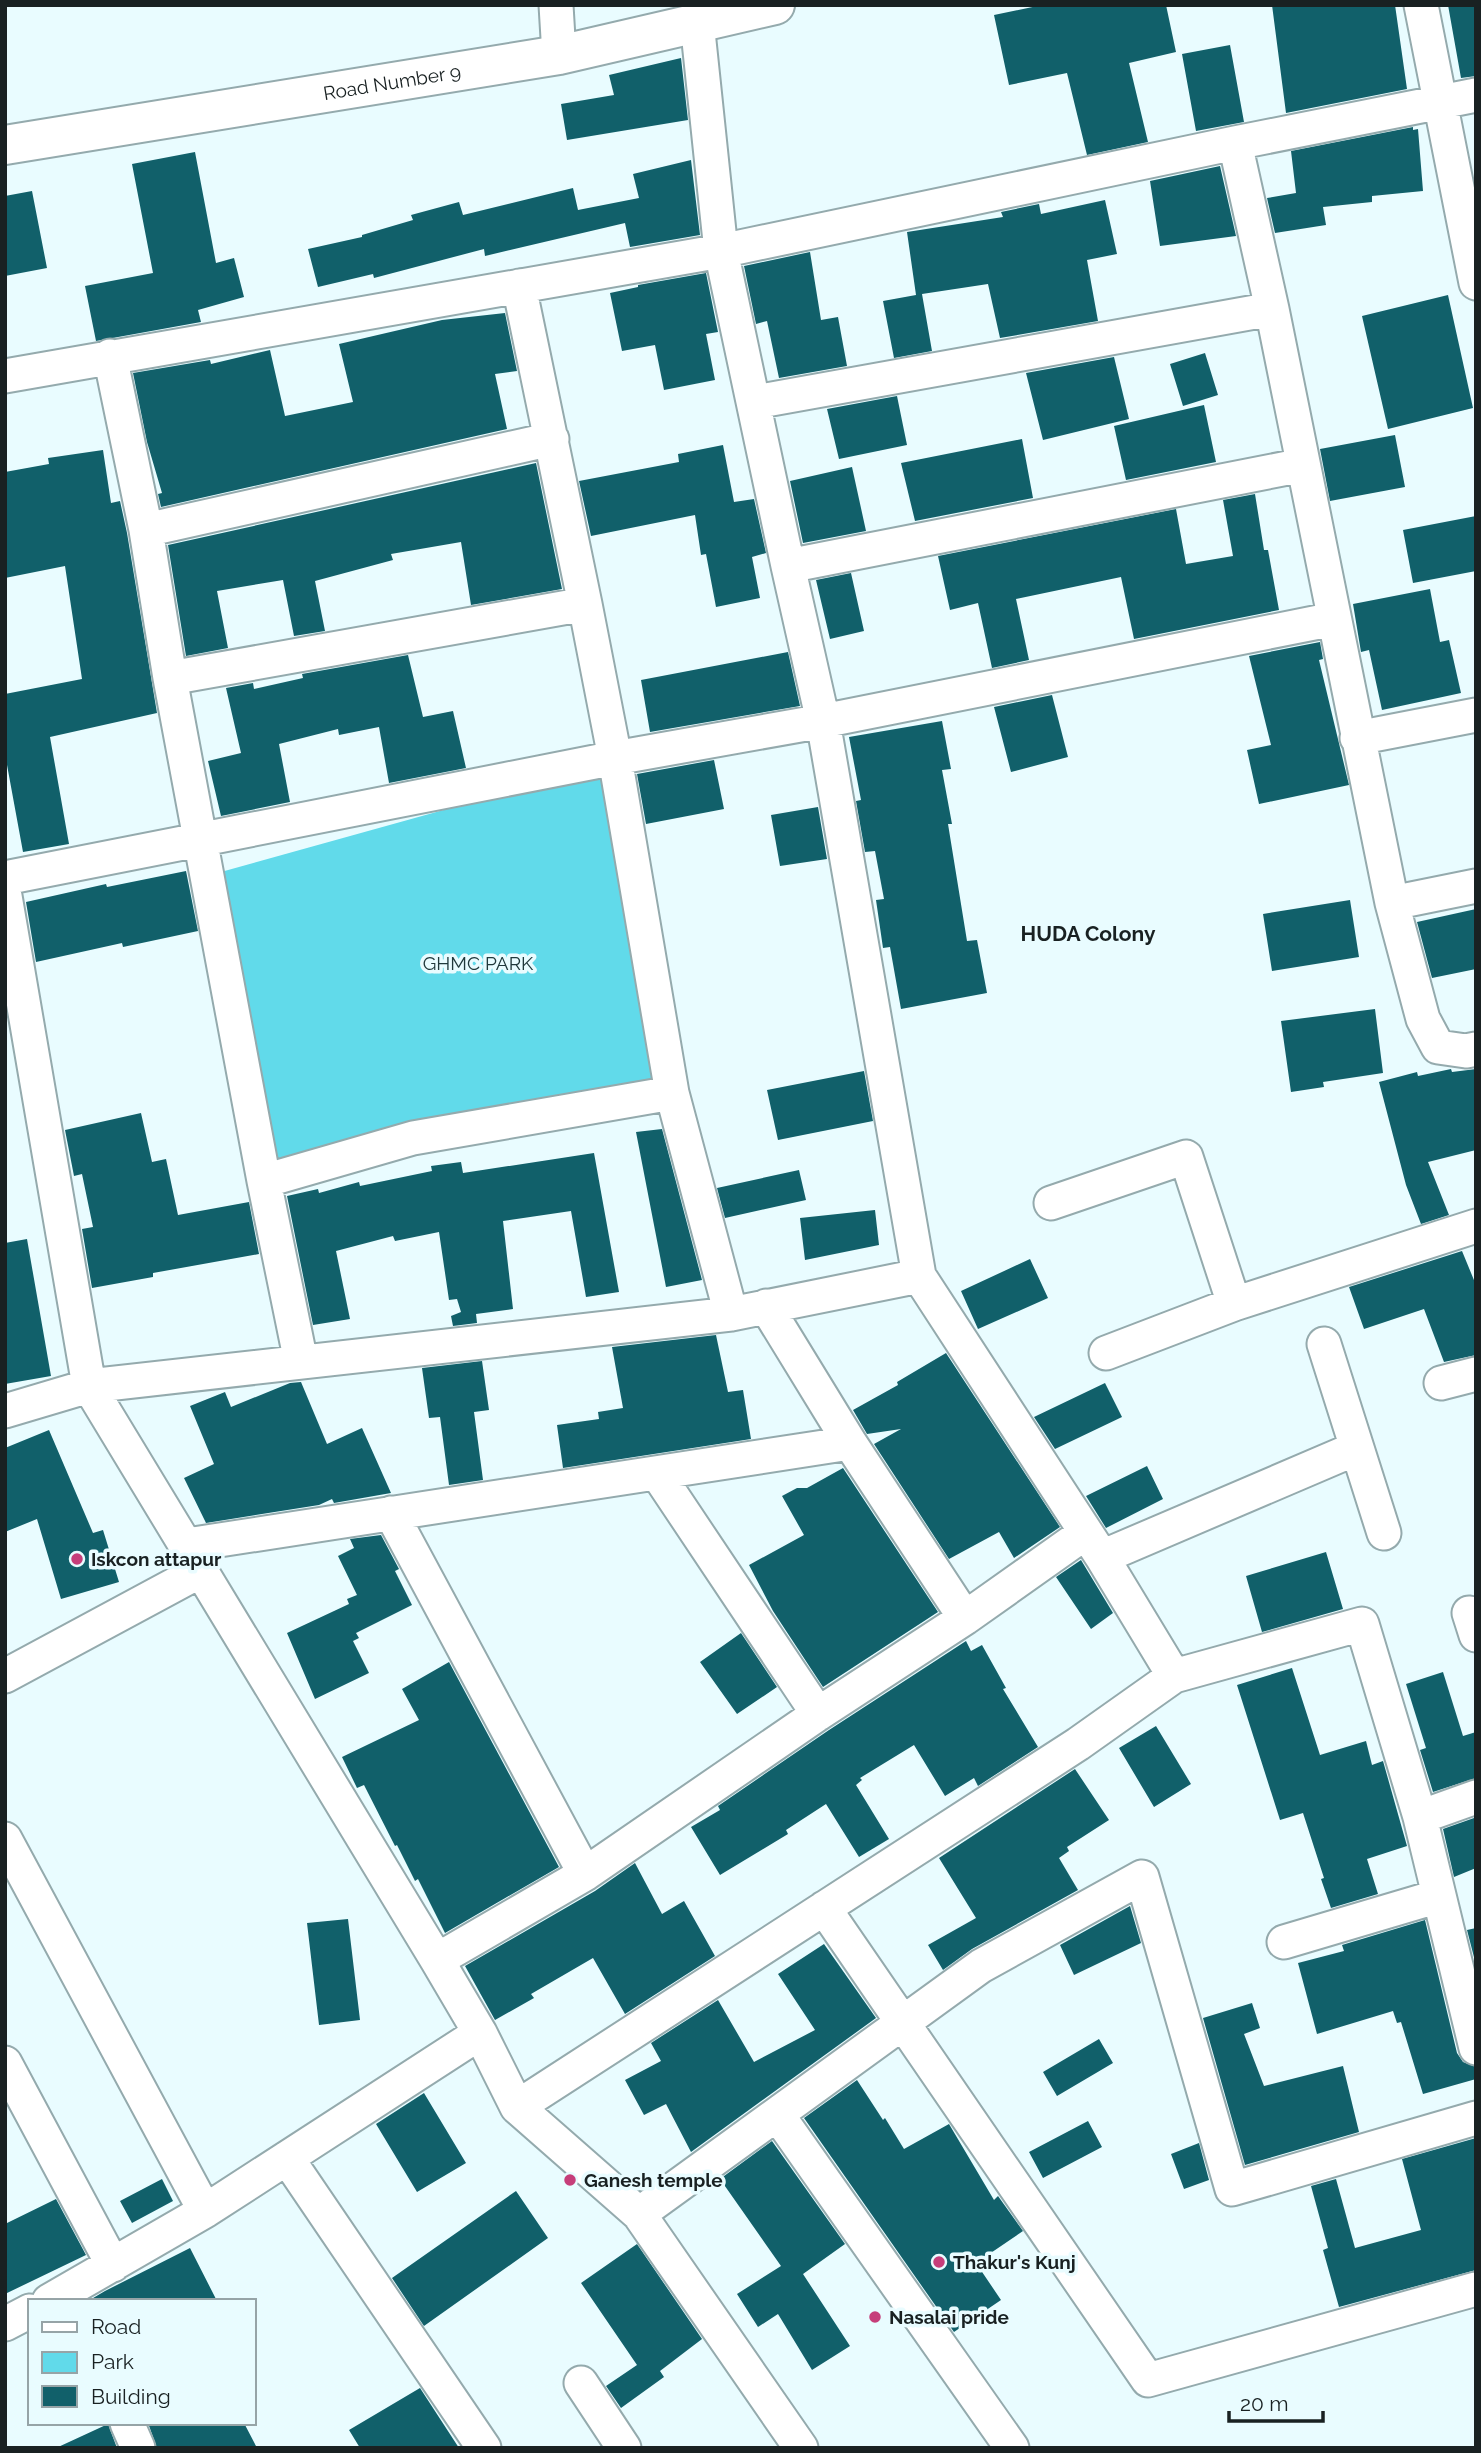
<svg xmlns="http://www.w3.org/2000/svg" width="1481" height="2453" viewBox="0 0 1481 2453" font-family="Raleway,sans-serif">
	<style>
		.green { fill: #61daea }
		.building { fill: #11606a }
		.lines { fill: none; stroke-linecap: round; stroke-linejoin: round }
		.minor-casing { stroke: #94aaad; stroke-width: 37 }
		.tertiary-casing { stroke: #94aaad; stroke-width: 42 }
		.minor { stroke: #fff; stroke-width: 33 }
		.tertiary { stroke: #fff; stroke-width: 38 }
		.poi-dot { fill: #c63e7a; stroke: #e9fcff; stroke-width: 2.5 }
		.labels { text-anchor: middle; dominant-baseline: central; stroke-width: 7; stroke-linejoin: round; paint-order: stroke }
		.street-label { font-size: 19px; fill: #192122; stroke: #e9fcff }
		.park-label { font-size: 19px; fill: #20383b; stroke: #e9fcff }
		.poi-label { font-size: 19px; font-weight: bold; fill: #192122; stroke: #e9fcff; text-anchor: start }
		.neighbourhood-label { font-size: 21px; font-weight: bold; fill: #192122; stroke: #e9fcff }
	</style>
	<rect width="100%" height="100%" fill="#e9fcff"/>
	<path class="green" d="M602,766L668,1077L277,1172L203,877Z"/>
	<path class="building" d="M1042,5H1166L1176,52L1129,63L1148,142L1087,155L1067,73L1009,85L994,15Z
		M1272,5H1395L1407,89L1286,113Z
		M1448,5H1476V76L1461,78Z
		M1230,45L1244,122L1196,131L1182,54Z
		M681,58L688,120L567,140L561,104L614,95L609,75Z
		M1413,127V130L1418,129L1423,191L1372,196V202L1323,207L1326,225L1275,233L1267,198L1296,193L1291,151Z
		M195,152L216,263L234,258L244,297L198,310L201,322L96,341L85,286L153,273L132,164Z
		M691,160L700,235L630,247L625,223L485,256L484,249L374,278L373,274L318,287L308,249L362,237V235L413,220L411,215L459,202L463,215L573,188L578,210L639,198L633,174Z
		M1220,166L1236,236L1160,246L1150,181Z
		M32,191L47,268L5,276V196Z
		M1105,200L1117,254L1087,260L1098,321L1000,338L988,284L922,294L932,351L894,358L883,301L916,295L907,232L1003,217L1001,212L1039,204L1041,214Z
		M810,252L821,320L838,317L847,366L779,378L767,321L756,324L744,266Z
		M706,273L718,332L706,334L715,380L664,390L655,345L622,351L610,293L638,287V285Z
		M1448,295L1473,408L1388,429L1362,316Z
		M505,313L517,371L495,374L507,429L161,507L158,494L162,493L147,442L133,373L210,360L211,364L270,350L285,416L353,402L339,344L442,320Z
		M1205,353L1218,395L1183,406L1170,364Z
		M1114,357L1129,419L1043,440L1026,373Z
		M897,396L907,445L839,459L827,409Z
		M1204,405L1216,462L1126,480L1114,426Z
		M1395,435L1405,487L1330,501L1320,449Z
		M1022,439L1033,498L915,521L901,463Z
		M723,445L734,502L754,499L766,553L752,557L760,598L716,607L706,554L701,555L695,515L591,536L579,481L679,462L678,454Z
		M103,450L111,503L120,501L127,533L157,713L50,737L69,844L23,852L5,754V694L82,679L65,566L5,578V472L49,464L48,458Z
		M536,463L562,589L471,605L461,542L391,554L393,560L315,581L325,631L294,636L283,580L217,591L228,648L186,656L168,545Z
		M852,467L866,531L803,543L790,481Z
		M1255,494L1264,550H1268L1279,610L1134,639L1121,577L1016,599L1029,660L992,668L978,603L950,610L938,556L1176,509L1186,564L1233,556L1223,500Z
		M1476,516V571L1413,583L1403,530Z
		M851,573L864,631L830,639L816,580Z
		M1430,589L1440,642L1449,640L1461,693L1382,710L1369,650L1361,652L1353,604Z
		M1320,642L1323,659L1319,660L1349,785L1259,804L1247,750L1271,745L1249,656Z
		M788,652L800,706L650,732L641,680Z
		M408,655L423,717L453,711L466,768L389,783L379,727L339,735L338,729L279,744L290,802L221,816L208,761L241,753L226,688L253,683L254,689L303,678L302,674Z
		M1052,695L1068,757L1011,772L994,707Z
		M942,721L951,769L942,770L952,824H948L967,941L977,940L987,993L901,1009L890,947L883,948L876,900L884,899L875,851L865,852L856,801L861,800L849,737Z
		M714,760L724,809L646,824L637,774Z
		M818,807L827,859L780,866L771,815Z
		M186,871L198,931L123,947L122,943L36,962L26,902L106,884L107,887Z
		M1350,900L1359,957L1272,971L1263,914Z
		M1476,909V969L1432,978L1417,922Z
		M1375,1009L1383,1073L1323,1082L1324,1087L1291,1092L1281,1021Z
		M1451,1069L1452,1072L1476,1069V1150L1428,1162L1449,1215L1421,1224L1406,1185L1379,1082L1417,1072L1418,1076Z
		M864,1071L873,1121L778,1140L767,1090Z
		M141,1113L152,1162L166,1159L178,1215L249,1202L259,1254L153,1273V1277L92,1288L82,1229L93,1227L82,1174L74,1176L65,1130Z
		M662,1129L702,1280L666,1287L636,1132Z
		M594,1153L619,1292L586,1297L571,1211L503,1221L513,1309L476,1314L477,1323L453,1326L451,1316L461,1312L457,1299L449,1300L439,1232L395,1241L393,1236L336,1251L350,1319L313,1325L287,1196L318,1189L319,1193L359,1182L360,1186L432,1171L431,1166L461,1162L463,1173Z
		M799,1170L806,1200L725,1218L717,1188Z
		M875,1210L879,1245L805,1260L800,1218Z
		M27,1239L51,1376L5,1384V1243Z
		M1462,1251L1476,1285V1355L1444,1362L1424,1309L1364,1329L1349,1287Z
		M1030,1259L1048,1298L978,1329L961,1291Z
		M716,1335L728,1392L743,1390L751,1439L563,1468L557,1425L599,1419L598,1412L623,1408L612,1347Z
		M946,1353L1060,1527L1014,1558L999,1532L949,1559L874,1444L901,1429L867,1434L853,1410L898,1385L897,1382Z
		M482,1361L489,1410L474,1412L483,1480L449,1485L440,1417L429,1418L422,1368Z
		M301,1382L327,1444L362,1428L391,1493L334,1503L332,1499L319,1505L206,1523L184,1478L214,1464L190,1406L225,1392L231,1407L290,1383Z
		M1105,1383L1122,1417L1055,1449L1034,1417Z
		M49,1430L93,1533L103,1530L119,1582L61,1599L37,1519L5,1532V1448Z
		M1147,1466L1163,1499L1106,1528L1086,1496Z
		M843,1468L938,1612L823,1687L773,1611L749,1565L804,1535L782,1496L797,1488H807Z
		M381,1535L399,1569L395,1571L412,1605L356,1633L359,1638L353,1641L369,1673L315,1699L287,1633L349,1604L347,1599L357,1595L338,1556L354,1548L350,1539Z
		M1326,1552L1343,1609L1262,1632L1246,1576Z
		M1081,1560L1113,1613L1091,1629L1056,1577Z
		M741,1633L777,1687L737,1714L700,1662Z
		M966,1641L971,1651L982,1645L1006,1688L1003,1689L1038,1747L978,1786L974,1778L945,1796L914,1745L860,1778L862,1780L856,1785L889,1839L859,1857L826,1804L786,1830L788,1834L720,1875L691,1827L720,1810L718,1806L829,1730Z
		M449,1662L559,1867L445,1933L418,1879L415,1881L397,1845L395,1846L364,1785L357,1788L342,1757L419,1720L402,1689Z
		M1292,1668L1320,1755L1366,1741L1372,1765L1383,1761L1407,1846L1367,1859L1378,1894L1331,1908L1321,1879L1324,1878L1303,1813L1280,1820L1237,1685Z
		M1443,1672L1463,1736L1476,1732V1778L1433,1792L1420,1750L1426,1748L1406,1684Z
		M1156,1726L1191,1784L1154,1807L1119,1748Z
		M1075,1769L1109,1820L1067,1847L1069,1851L1059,1858L1078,1890L972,1949L943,1970L928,1945L976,1918L939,1858Z
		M1474,1818L1476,1824V1868L1454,1877L1443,1829Z
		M635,1863L662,1914L684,1901L715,1956L625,2014L593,1958L531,1994L534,1998L495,2020L465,1966L595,1891Z
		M1130,1906L1141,1943L1074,1975L1060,1945Z
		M348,1919L360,2020L319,2025L307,1923Z
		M1425,1920L1457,2053L1463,2062L1476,2067V2079L1423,2094L1401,2022L1397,2023L1393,2011L1317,2034L1298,1963L1344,1951L1342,1945Z
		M1476,1928V1965L1467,1930Z
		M824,1944L876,2018L691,2152L666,2104L644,2115L625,2080L661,2061L651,2043L718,2000L754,2062L815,2030L778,1974Z
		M1252,2003L1260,2028L1244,2034L1264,2086L1343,2066L1359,2132L1245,2165L1203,2018Z
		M1099,2039L1113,2063L1057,2096L1043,2072Z
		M857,2080L883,2120L885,2118L904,2149L949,2124L994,2200L998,2196L1023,2231L976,2263L1001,2300L954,2332L804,2118Z
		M424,2093L466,2163L417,2192L376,2124Z
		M1088,2121L1102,2147L1043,2178L1029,2152Z
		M1476,2138V2270L1339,2307L1323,2250L1328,2248L1311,2186L1336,2179L1355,2248L1421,2230L1402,2159Z
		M772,2141L845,2244L803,2274L850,2346L812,2370L778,2314L758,2327L737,2294L781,2266L720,2179Z
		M1199,2143L1209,2180L1184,2189L1171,2154Z
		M162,2179L173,2201L132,2223L120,2201Z
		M516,2191L548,2238L424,2326L392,2278Z
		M56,2199L86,2255L5,2294V2224Z
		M637,2244L702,2339L660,2371L664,2377L621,2408L606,2386L637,2365L581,2283Z
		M190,2248L217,2301H88L105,2291Z
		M420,2388L459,2448H360L349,2430Z
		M148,2423H244L257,2448H157Z
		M108,2424L117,2448H56Z"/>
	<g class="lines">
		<g class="minor-casing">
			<path id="minor" d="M556,5L559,55
				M1421,5L1476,283
				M697,22L721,251L788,566L823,721L919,1276L1102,1557L1174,1676L1362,1624L1420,1817L1476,2048
				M1235,143L1272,309L1392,903L1423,1019L1438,1047L1466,1051L1476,1049
				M110,356L146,530L170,678L264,1181L301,1362
				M5,376L721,251L1235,143L1476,95
				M755,402L1272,309
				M146,530L552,439
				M788,566L1303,465
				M170,678L585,604
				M1357,738L1476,715
				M5,878L615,758L823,721L1334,619
				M5,896L89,1386L437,1960L480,2033L517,2107L639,2214L801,2448
				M1392,903L1476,886
				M672,1093L731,1314
				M264,1181L413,1138L672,1093L615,758L585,604L519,286
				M1051,1203L1186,1157L1234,1304
				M766,1306L850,1443L965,1618
				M1324,1344L1384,1533
				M1106,1353L1234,1304L1476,1226
				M1441,1383L1476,1374
				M5,1411L89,1386L731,1314L919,1276
				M657,1473L818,1714
				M391,1513L585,1874
				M187,1545L850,1443
				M1102,1557L1357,1448
				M1469,1613L1476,1635
				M5,1676L202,1570
				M1420,1817L1476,1797
				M5,1839L205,2211
				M824,1908L1148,2380L1476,2289
				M1284,1942L1439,1896
				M437,1960L585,1874L818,1714L965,1618L1085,1533
				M5,2063L113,2265
				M517,2107L1078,1744L1174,1676
				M777,2114L1012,2448
				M287,2158L484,2448
				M639,2214L981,1966L1142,1877L1232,2189L1476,2118
				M49,2301L205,2211L480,2033
				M5,2324L30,2311
				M581,2383L624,2448
				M127,2423L138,2448"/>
		</g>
		<g class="tertiary-casing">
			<g id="tertiary">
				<path id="s1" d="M5,145L559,55L775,5"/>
			</g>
		</g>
		<use href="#minor" class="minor"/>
		<use href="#tertiary" class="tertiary"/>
	</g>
	<g class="poi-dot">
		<circle cx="77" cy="1559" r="7"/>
		<circle cx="570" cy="2180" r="7"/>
		<circle cx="939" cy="2262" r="7"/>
		<circle cx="875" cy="2317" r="7"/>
	</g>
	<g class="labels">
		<g class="street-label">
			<text stroke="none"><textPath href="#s1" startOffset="392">Road Number 9</textPath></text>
		</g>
		<g class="park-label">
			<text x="478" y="963">GHMC PARK</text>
		</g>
		<g class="poi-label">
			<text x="91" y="1559">Iskcon attapur</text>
			<text x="584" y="2180">Ganesh temple</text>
			<text x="953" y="2262">Thakur's Kunj</text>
			<text x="889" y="2317">Nasalai pride</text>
		</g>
		<g class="neighbourhood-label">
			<text x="1088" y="933">HUDA Colony</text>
		</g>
	</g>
	<rect width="1481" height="2453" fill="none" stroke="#192122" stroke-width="14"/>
	<rect x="28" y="2299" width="228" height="126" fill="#e9fcff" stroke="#96a4a7" stroke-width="2"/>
	<rect x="42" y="2322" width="35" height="10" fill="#ffffff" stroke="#96a4a7" stroke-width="2"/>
	<text x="91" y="2334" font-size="21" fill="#192122">Road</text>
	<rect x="42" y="2352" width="35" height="21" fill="#61daea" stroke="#96a4a7" stroke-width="2"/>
	<text x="91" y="2369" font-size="21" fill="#192122">Park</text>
	<rect x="42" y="2386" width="35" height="21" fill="#11606a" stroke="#96a4a7" stroke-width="2"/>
	<text x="91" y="2404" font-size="21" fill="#192122">Building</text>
	<path d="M1229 2411v10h94v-10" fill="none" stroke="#192122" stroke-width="3.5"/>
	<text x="1240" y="2411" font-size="21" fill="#192122" stroke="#e9fcff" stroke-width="5" paint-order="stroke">20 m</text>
</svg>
